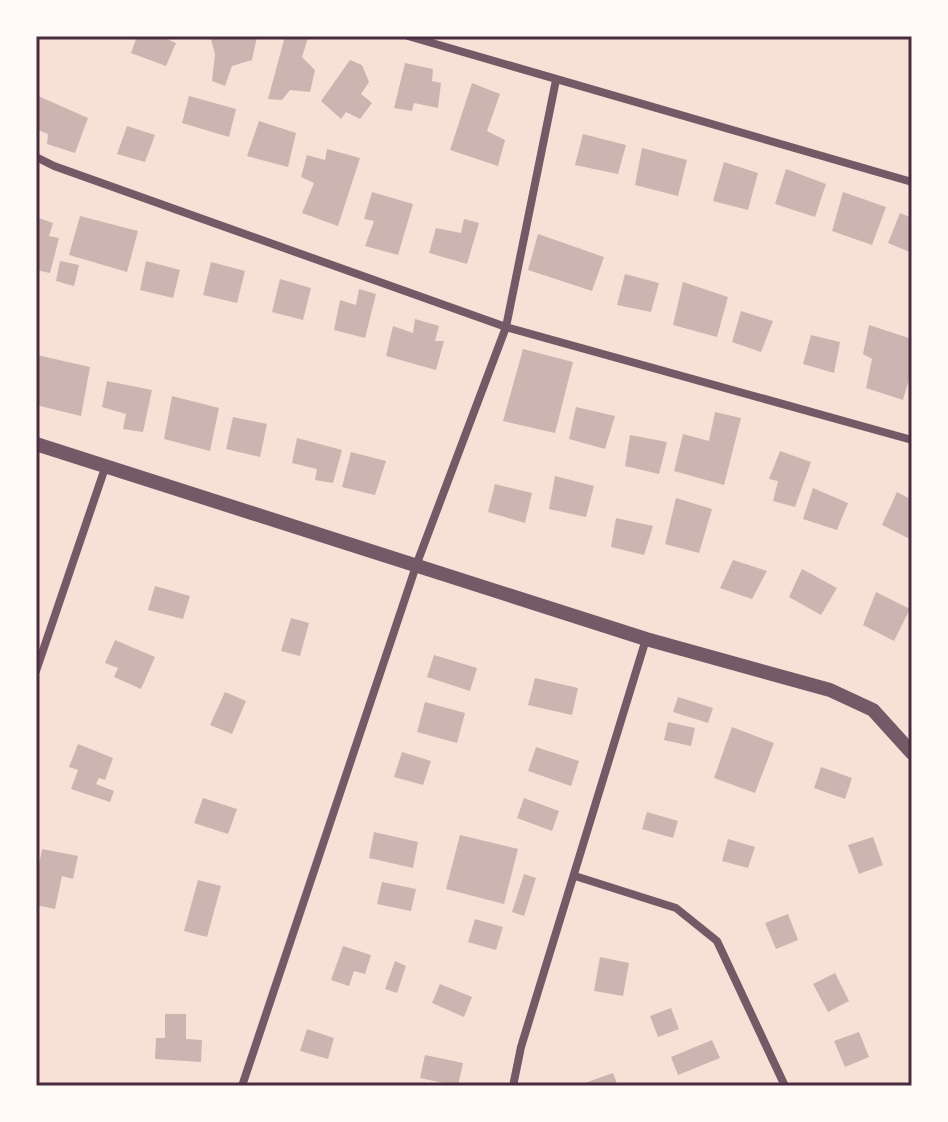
<svg xmlns="http://www.w3.org/2000/svg" width="948" height="1122" viewBox="0 0 948 1122" font-family="'Open Sans',sans-serif">
	<style>
		.building { fill: #ccb4b1 }
		.lines { fill: none; stroke-linecap: round; stroke-linejoin: round }
		.minor { stroke: #755966; stroke-width: 8 }
		.tertiary { stroke: #755966; stroke-width: 14 }
		.neatline { fill: none; stroke: #4a2c40; stroke-width: 3 }
	</style>
	<rect width="100%" height="100%" fill="#f7e1d7"/>
	<path class="building" d="M137,36H161L176,43L166,66L131,53Z
		M210,36H257L252,60L232,66L225,86L212,81L215,54Z
		M285,36L308,38L302,57L315,70L310,92L290,90L282,100L268,99Z
		M350,60L362,65L369,82L361,94L372,103L360,119L346,112L341,119L321,101Z
		M405,63L433,69L432,81L441,83L438,108L414,103L412,111L394,108Z
		M472,83L500,94L487,131L505,140L498,166L450,150Z
		M36,95L88,118L75,153L47,144L48,134L36,129Z
		M189,96L236,109L229,137L182,123Z
		M259,121L296,133L288,167L247,156Z
		M127,126L155,135L145,162L117,154Z
		M583,134L626,145L618,174L575,165Z
		M642,148L687,160L678,196L635,185Z
		M327,149L360,158L338,226L302,213L314,183L301,177L307,155L325,160Z
		M724,162L758,173L748,210L713,201Z
		M786,169L826,184L815,217L775,204Z
		M372,192L413,204L398,255L365,246L374,221L364,219Z
		M843,192L886,207L872,245L832,231Z
		M900,213L912,218V253L888,243Z
		M80,216L138,231L127,272L69,255Z
		M36,217L53,223L49,236L59,238L50,273L36,270Z
		M464,219L479,223L467,264L429,253L436,228L461,233Z
		M538,234L604,257L592,291L528,270Z
		M60,261L79,265L74,286L56,281Z
		M146,261L180,270L173,298L140,290Z
		M211,262L245,271L237,303L203,295Z
		M625,274L659,283L651,312L617,305Z
		M280,279L311,288L303,320L272,312Z
		M683,282L728,297L717,337L673,325Z
		M359,289L376,294L365,338L334,330L340,300L356,305Z
		M741,311L773,321L761,352L732,342Z
		M415,319L439,326L435,341H444L436,370L386,356L393,326L413,333Z
		M869,325L912,339V369L903,400L866,388L872,359L863,354Z
		M811,335L840,342L834,373L803,364Z
		M523,349L573,362L555,433L503,421Z
		M37,355L90,367L81,416L36,405Z
		M107,381L152,390L143,432L123,429L126,414L102,407Z
		M172,396L219,408L210,451L164,439Z
		M576,407L615,416L605,449L569,439Z
		M715,412L741,418L724,485L674,471L683,434L709,441Z
		M233,417L267,424L260,457L226,449Z
		M630,435L667,442L659,474L625,466Z
		M297,438L342,450L333,483L315,480L317,469L292,463Z
		M780,451L811,462L795,507L773,501L778,481L769,479Z
		M351,452L386,461L375,495L342,487Z
		M555,476L594,486L586,517L549,509Z
		M495,484L532,493L525,523L488,512Z
		M813,488L848,503L837,530L803,519Z
		M897,492L912,500V540L882,525Z
		M676,498L712,509L699,553L665,544Z
		M616,518L653,526L644,555L611,547Z
		M733,560L767,571L752,599L720,588Z
		M802,569L837,588L821,615L789,597Z
		M155,586L190,596L183,619L148,610Z
		M876,592L910,609L894,641L863,625Z
		M291,618L309,623L300,656L281,651Z
		M115,640L155,657L141,689L114,677L118,668L105,663Z
		M434,655L477,668L470,691L427,677Z
		M535,678L578,688L572,715L528,705Z
		M225,692L246,701L232,734L210,725Z
		M678,697L713,708L708,723L673,712Z
		M425,702L465,713L457,743L417,732Z
		M668,722L695,728L691,746L664,740Z
		M732,727L774,743L755,793L714,778Z
		M78,744L113,758L105,780L99,778L96,784L114,791L110,802L71,789L78,770L69,767Z
		M536,747L579,761L571,786L528,771Z
		M402,752L431,761L423,785L394,777Z
		M821,767L852,778L845,799L814,788Z
		M203,798L237,809L228,834L194,823Z
		M524,798L559,811L552,831L517,818Z
		M647,812L678,821L673,838L642,829Z
		M374,832L418,842L413,868L369,858Z
		M460,835L518,849L504,904L446,889Z
		M873,837L883,865L859,874L848,845Z
		M728,839L755,847L748,868L722,861Z
		M42,849L78,856L73,879L62,876L55,909L36,905V880Z
		M524,874L536,878L524,916L512,912Z
		M198,880L221,886L207,937L184,931Z
		M382,882L416,889L411,911L377,904Z
		M788,914L798,940L776,949L765,923Z
		M475,919L503,927L496,950L468,942Z
		M343,946L371,955L365,974L354,971L349,986L331,980Z
		M600,957L629,963L623,996L594,991Z
		M395,961L406,966L397,993L385,989Z
		M835,973L849,1001L828,1012L813,984Z
		M440,984L472,997L464,1017L432,1003Z
		M671,1008L679,1029L658,1037L650,1016Z
		M165,1014H186V1039L202,1040L201,1062L155,1059L156,1038H165Z
		M307,1029L334,1038L328,1059L300,1051Z
		M859,1032L869,1057L845,1067L834,1041Z
		M712,1040L720,1058L678,1075L671,1057Z
		M425,1055L463,1063L458,1086L420,1078Z
		M613,1073L618,1086H576Z"/>
	<g class="lines">
		<path class="minor" d="M408,36L912,182
			M36,157L54,166L506,327L912,440
			M36,671L105,468
			M575,876L676,908L717,941L785,1086
			M242,1086L417,563L506,327L556,80
			M513,1086L521,1047L646,639"/>
		<path class="tertiary" d="M36,444L646,639L830,690L873,710L912,753"/>
	</g>
	<rect width="948" height="1122" fill="none" stroke="#fffaf5" stroke-width="76"/>
	<rect x="38" y="38" width="872" height="1046" class="neatline"/>
</svg>
